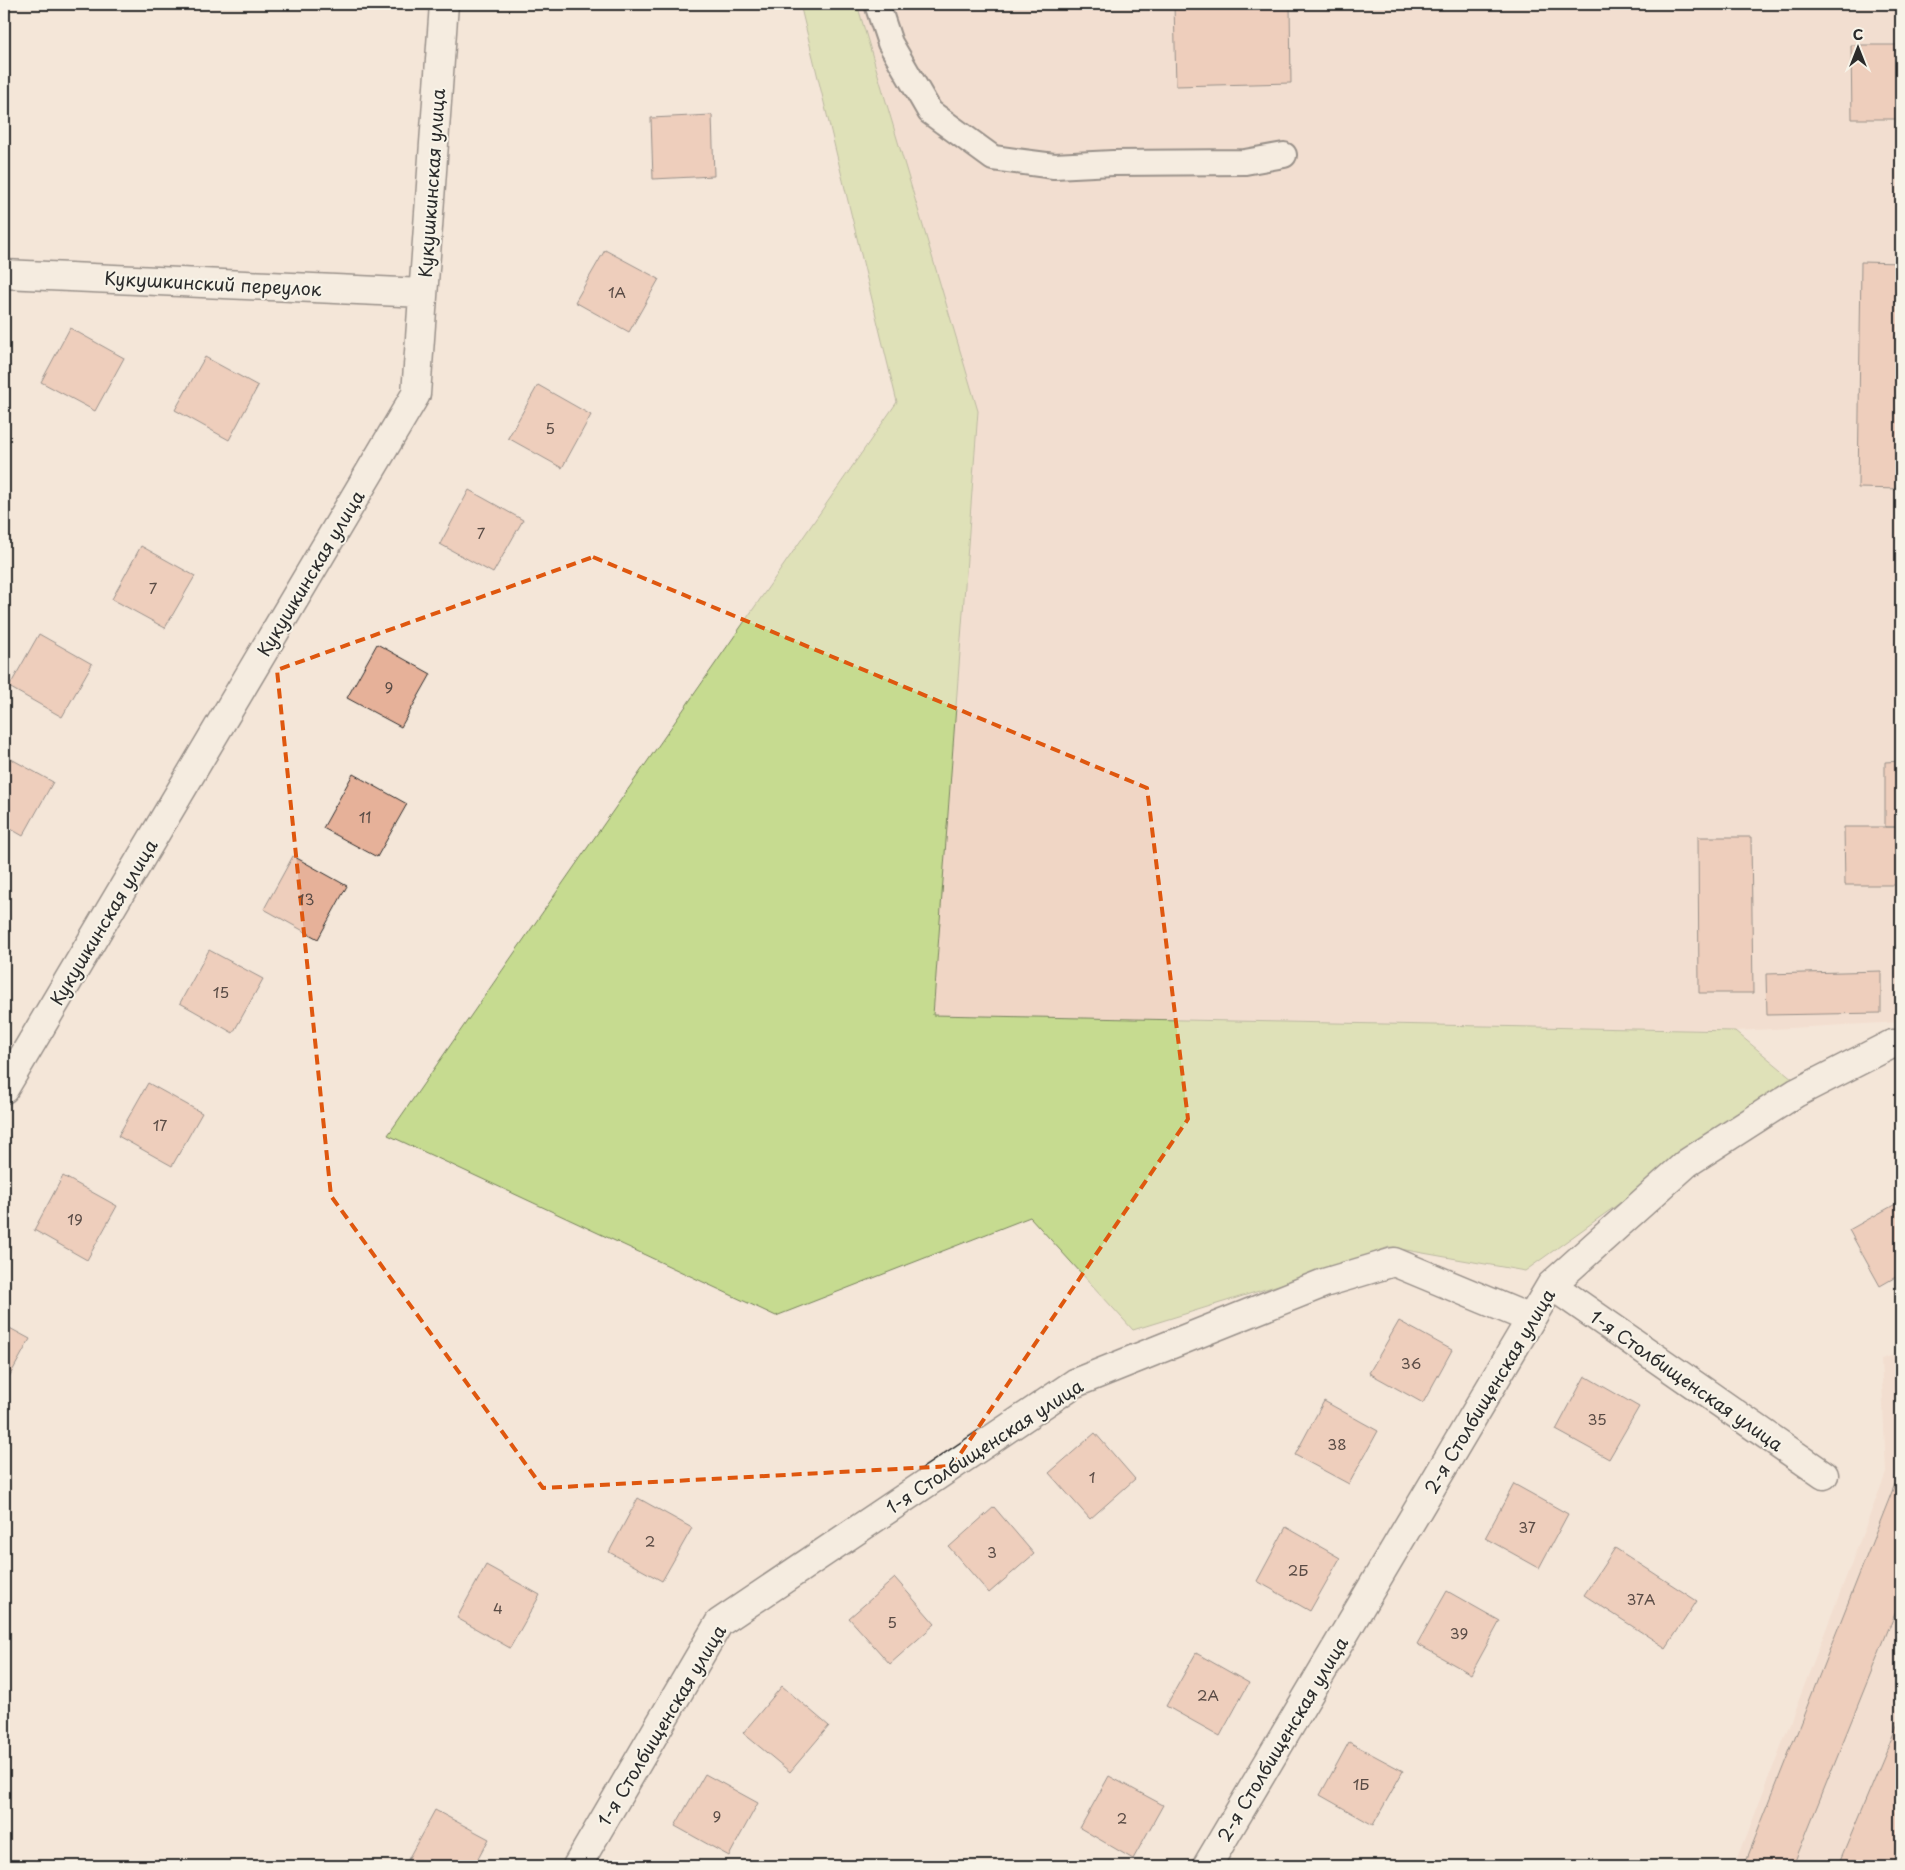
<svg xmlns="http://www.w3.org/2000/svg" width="1905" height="1870" viewBox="0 0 1905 1870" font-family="'Playpen Sans',sans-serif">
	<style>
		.built { fill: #f0d6c5 }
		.green { fill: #c6db90; stroke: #78835e }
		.building { fill: #e6b199; stroke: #2b2b2b }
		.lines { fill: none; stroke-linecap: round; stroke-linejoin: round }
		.service-casing { stroke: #2b2b2b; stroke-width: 28 }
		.minor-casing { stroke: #2b2b2b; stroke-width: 31 }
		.service { stroke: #f7f3e8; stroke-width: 24 }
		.minor { stroke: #f7f3e8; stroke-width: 28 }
		.marked { fill: none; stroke: #df570e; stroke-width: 4; stroke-dasharray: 10 6; stroke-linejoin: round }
		.labels { text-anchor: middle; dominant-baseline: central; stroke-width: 4; stroke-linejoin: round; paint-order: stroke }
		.number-label { font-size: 15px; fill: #5a4c46 }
		.street-label { font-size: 18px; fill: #2b2b2b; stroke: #f7f3e8 }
	</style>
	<rect width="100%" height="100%" fill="#f4e6d8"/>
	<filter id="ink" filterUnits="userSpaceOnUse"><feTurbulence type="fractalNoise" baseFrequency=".02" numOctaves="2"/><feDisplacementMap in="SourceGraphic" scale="10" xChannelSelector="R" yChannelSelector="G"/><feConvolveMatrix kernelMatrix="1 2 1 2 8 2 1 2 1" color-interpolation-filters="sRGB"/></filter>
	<g filter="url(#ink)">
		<path class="built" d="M857,4H1901V1022L1735,1031L933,1015L978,411Z
			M1901,1353V1866H1735L1886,1473L1881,1359Z"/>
		<path class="green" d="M800,4H857L978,411L933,1015L1735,1031L1793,1079L1525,1271L1389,1247L1327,1270L1133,1330L1030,1217L776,1316L388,1135L897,402Z"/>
		<path class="building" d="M1174,4H1290L1291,83L1176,86Z
			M1851,45H1901V119H1852Z
			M712,115L714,176L653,179L651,118Z
			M605,250L659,279L629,332L575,302Z
			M1861,262L1901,263V489L1858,488Z
			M70,328L124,358L95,411L41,382Z
			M205,357L258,386L229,440L175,410Z
			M538,385L591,415L562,468L508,438Z
			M469,490L523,520L493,573L440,544Z
			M141,546L195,576L165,628L112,599Z
			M39,634L92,664L62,717L9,687Z
			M377,644L431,674L401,727L347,698Z
			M4,755L53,782L23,836L4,825Z
			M1901,761V827H1885V762Z
			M353,774L407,804L377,857L323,828Z
			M1844,827H1901V885H1845Z
			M1698,837H1751L1753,993H1699Z
			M293,856L347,886L318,939L264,909Z
			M4,949L11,952L4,965Z
			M209,950L263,979L233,1033L180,1003Z
			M1881,971V1013L1767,1015L1766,974Z
			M148,1083L202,1113L172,1166L118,1136Z
			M63,1176L117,1206L87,1260L34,1230Z
			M1901,1201V1274L1880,1286L1849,1230Z
			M1399,1321L1452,1350L1423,1403L1369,1373Z
			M4,1325L30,1339L4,1386Z
			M1585,1376L1639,1407L1609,1459L1556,1430Z
			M1324,1401L1378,1431L1349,1484L1295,1455Z
			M1095,1433L1135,1479L1090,1519L1049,1473Z
			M1514,1484L1568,1514L1539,1568L1485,1538Z
			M1895,1484L1901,1487V1598L1793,1866H1744Z
			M638,1498L692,1528L662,1581L609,1552Z
			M994,1507L1034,1554L989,1593L949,1547Z
			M1286,1527L1340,1558L1310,1611L1257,1581Z
			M1615,1548L1697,1601L1666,1648L1584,1595Z
			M486,1565L540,1595L510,1648L457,1618Z
			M895,1578L935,1624L890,1664L849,1618Z
			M1447,1591L1500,1621L1471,1674L1417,1644Z
			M1196,1653L1249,1683L1220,1736L1166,1706Z
			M782,1686L829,1726L790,1772L743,1733Z
			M1901,1716V1866H1838Z
			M1349,1742L1403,1771L1373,1825L1320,1795Z
			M705,1774L758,1803L729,1856L675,1826Z
			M1109,1776L1163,1805L1133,1859L1080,1828Z
			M435,1810L489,1839L474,1866H411L406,1863Z"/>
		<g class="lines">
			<g class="service-casing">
				<path id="service" d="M877,4L890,43L930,112L993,158L1054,166L1113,163L1245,162L1284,155"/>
			</g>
			<g class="minor-casing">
				<path id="minor" d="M4,274L423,293
					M4,1089L416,394L444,4
					M1551,1285L1824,1475
					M577,1866L719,1623L1075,1383L1324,1283L1394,1262L1531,1319
					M1207,1866L1551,1285L1687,1163L1796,1093L1892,1044H1901"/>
			</g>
			<use href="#service" class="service"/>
			<use href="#minor" class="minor"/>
		</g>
	</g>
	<path d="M0 0H1905V1870H0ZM593,557L1147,788L1188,1119L952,1466L543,1488L331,1196L277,670Z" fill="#f4e6d8" fill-opacity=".55" fill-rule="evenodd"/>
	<path class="marked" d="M593,557L1147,788L1188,1119L952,1466L543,1488L331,1196L277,670Z"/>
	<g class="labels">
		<g class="number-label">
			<text x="617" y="291">1А</text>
			<text x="550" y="427">5</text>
			<text x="481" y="532">7</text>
			<text x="153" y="587">7</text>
			<text x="389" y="686">9</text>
			<text x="365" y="816">11</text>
			<text x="306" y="898">13</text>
			<text x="221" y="991">15</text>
			<text x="160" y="1124">17</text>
			<text x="75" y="1218">19</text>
			<text x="1411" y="1362">36</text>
			<text x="1597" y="1418">35</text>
			<text x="1337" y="1443">38</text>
			<text x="1092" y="1476">1</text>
			<text x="1527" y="1526">37</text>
			<text x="650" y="1540">2</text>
			<text x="992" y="1551">3</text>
			<text x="1298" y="1569">2Б</text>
			<text x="1641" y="1598">37А</text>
			<text x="498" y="1607">4</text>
			<text x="892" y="1621">5</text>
			<text x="1459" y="1632">39</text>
			<text x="1208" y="1694">2А</text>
			<text x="1361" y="1783">1Б</text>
			<text x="717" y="1815">9</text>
			<text x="1122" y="1817">2</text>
		</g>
		<g class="street-label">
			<text transform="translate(431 183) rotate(-86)">Кукушкинская улица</text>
			<text transform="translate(213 283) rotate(3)">Кукушкинский переулок</text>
			<text transform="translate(310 573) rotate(-59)">Кукушкинская улица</text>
			<text transform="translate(103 922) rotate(-59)">Кукушкинская улица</text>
			<text transform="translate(1687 1380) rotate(35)">1-я Столбищенская улица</text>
			<text transform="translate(1489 1391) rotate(-59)">2-я Столбищенская улица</text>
			<text transform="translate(984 1446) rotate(-33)">1-я Столбищенская улица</text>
			<text transform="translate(661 1725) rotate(-59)">1-я Столбищенская улица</text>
			<text transform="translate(1282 1739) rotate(-59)">2-я Столбищенская улица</text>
		</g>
	</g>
	<rect width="1905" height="1870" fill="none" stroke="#f7f3e8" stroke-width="20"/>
	<rect x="10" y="10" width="1885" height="1850" fill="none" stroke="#2b2b2b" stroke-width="2" filter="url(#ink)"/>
	<g transform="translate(1858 48)" stroke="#f7f3e8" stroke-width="4" paint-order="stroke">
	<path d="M0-4L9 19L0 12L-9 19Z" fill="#2b2b2b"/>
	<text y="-8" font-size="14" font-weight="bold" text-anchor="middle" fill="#2b2b2b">С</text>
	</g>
</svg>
